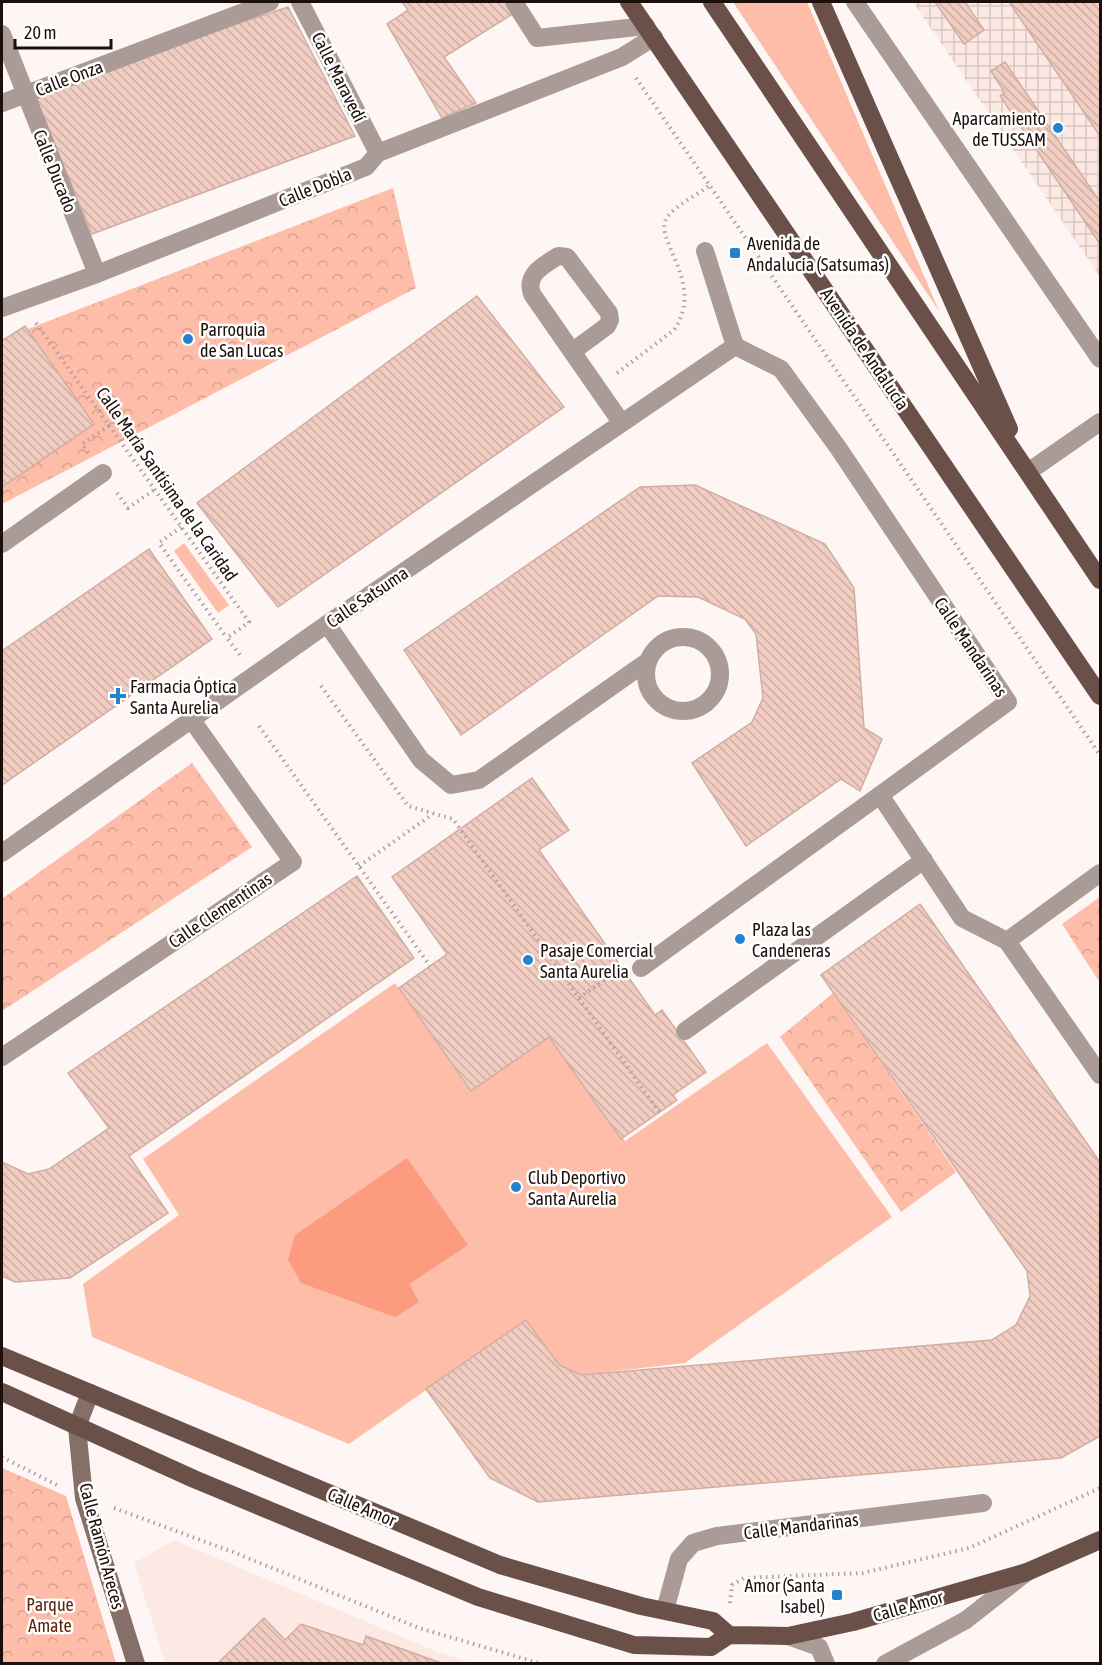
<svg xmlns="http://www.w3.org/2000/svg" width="1102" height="1665" viewBox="0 0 1102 1665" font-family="'Asap Condensed',sans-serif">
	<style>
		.built { fill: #fce9e3 }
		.industrial { fill: url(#industrial-grid) }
		.green { fill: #febda8 }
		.park { fill: url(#park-crowns) }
		.water { fill: #fc9b7e }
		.building { fill: url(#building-back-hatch); stroke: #d1aea3; stroke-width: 1.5 }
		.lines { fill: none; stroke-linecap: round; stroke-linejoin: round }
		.path { stroke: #aba19e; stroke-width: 4; stroke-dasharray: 1.5 4.5; stroke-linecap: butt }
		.lane { stroke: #ab9b96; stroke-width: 18 }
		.street { stroke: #ab9b96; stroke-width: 18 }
		.secondary { stroke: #866f68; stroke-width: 18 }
		.primary { stroke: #6a5048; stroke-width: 18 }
		.poi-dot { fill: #2383cf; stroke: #fff; stroke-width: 2 }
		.labels { text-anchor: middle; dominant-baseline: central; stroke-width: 5; stroke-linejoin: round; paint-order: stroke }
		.street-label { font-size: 18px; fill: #1d100c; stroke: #fff }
		.poi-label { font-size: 18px; fill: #1d100c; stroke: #fff; text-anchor: start }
		.park-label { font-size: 18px; fill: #5e230f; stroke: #fff }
	</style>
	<defs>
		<pattern id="industrial-grid" width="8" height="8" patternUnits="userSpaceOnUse" patternTransform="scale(1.5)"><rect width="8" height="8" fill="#fce9e3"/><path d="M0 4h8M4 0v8" fill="none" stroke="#d8c7c2"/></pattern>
		<pattern id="park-crowns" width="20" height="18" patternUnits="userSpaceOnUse" patternTransform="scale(1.5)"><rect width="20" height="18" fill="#febda8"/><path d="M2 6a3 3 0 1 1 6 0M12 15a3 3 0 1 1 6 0" fill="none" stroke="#d9a18f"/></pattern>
		<pattern id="building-back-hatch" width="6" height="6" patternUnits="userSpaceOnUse" patternTransform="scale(1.5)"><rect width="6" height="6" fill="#f1ccc1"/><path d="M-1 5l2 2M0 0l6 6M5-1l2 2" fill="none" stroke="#ceaea5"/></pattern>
	</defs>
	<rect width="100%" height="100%" fill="#fef6f4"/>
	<path class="built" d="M174,1540L435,1651L473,1663H165L134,1563Z"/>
	<path class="industrial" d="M913,2H1100V277Z"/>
	<path class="green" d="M733,2H807L939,311Z
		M184,543L229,605L218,613L174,551Z
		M395,983L471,1091L549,1037L625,1141L767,1043L892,1217L685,1363L581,1375L559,1365L526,1320L349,1444L92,1337L83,1284L179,1215L143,1159Z"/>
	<path class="park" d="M393,188L416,288L2,504V339Z
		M192,763L252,847L2,1011V899Z
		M1100,897V983L1062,924Z
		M833,993L956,1172L901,1212L780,1037Z
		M2,1468L66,1496L116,1663H2Z"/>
	<path class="water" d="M407,1158L468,1245L409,1284L419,1302L395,1317L301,1283L288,1260L295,1235Z"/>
	<path class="building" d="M402,2H507L514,13L444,57L476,103L442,118L387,24L408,10Z
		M935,2H965L984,30L964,44Z
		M1009,2H1100V136Z
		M288,7L355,136L92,234L33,92Z
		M1005,62L1100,202V244L1000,96L1005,93L991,71Z
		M477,296L564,407L278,607L197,503Z
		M25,326L94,424L2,487V341Z
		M695,485L825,544L854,588L864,728L882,739L860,791L841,779L746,846L692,763L752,722L763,698L756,634L745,619L698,597L658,596L461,735L404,650L640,487Z
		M149,549L212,639L2,785V651Z
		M532,778L569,830L539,850L655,1015L662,1010L706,1072L673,1095L677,1100L621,1139L549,1037L471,1091L399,988L447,954L392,877Z
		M357,876L414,958L129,1156L168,1213L70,1278L15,1282L2,1276V1162L28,1174L49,1169L109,1128L68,1073Z
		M920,904L1100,1162V1436L1061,1458L538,1502L490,1478L426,1389L526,1320L559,1365L581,1375L992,1340L1016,1325L1030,1296L1027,1271L821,975Z
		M264,1618L285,1640L301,1624L363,1645L366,1636L444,1664H217Z"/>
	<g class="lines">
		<path class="path" d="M636,78L1100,755
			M36,323L249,622L227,638L240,655
			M617,373L674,330C707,282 650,238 668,216C678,204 697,195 710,185
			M88,453L82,444L109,426
			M117,493L128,508L154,490
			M181,527L159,543L227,638
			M321,686L408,806L453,819L659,1112
			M259,726L430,966
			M359,866L433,814
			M579,998L617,971
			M2,1457L57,1485
			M114,1508L233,1552L419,1628L542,1664
			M730,1603L732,1585L744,1578L863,1573L969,1548L1100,1488"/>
		<path class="lane" d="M514,2L537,38L646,26
			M705,251L735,346
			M573,351L607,326L610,320L609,313L567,257L558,256C543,266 525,274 532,294L621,422
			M327,624L421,760L451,785L479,780L648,661
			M646 674a37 37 0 1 1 74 0a37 37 0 1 1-74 0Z
			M641,968L880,795
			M685,1031L924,860
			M665,1610L679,1559L693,1543L717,1536L983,1503"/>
		<path class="street" d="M300,2L378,153
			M855,2L1100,359
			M2,34L97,274
			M2,103L270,2
			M2,308L97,274L366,167L378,153L622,57L654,37
			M1028,472L1100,422
			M2,544L103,473
			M2,853L327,624L735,346L781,369L839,449L1008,702L880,795L962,918L1007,941L1100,1075
			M1007,941L1100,873
			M2,1057L293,862L191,719
			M788,1636L819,1647L826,1664
			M885,1664L966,1620L1027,1572"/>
		<path class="secondary" d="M90,1393L77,1427L84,1498L136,1664"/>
		<path class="primary" d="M629,2L1100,696
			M712,2L1100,580
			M821,2L1009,429
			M2,1356L500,1565L641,1606L713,1621L729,1635
			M2,1392L194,1479L478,1597L634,1645L711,1647L729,1635L788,1636L853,1622L1027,1572L1100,1540"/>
	</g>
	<g class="poi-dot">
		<circle cx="1058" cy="128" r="6"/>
		<rect x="729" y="247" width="12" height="12" rx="3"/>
		<circle cx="188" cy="339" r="6"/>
		<path d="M115 687h6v6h6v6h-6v6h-6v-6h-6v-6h6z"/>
		<circle cx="740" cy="939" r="6"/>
		<circle cx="528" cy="960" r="6"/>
		<circle cx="516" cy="1187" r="6"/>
		<rect x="831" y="1589" width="12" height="12" rx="3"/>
	</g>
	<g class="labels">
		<g class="street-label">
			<text transform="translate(339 77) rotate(63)">Calle Maravedí</text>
			<text transform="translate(69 78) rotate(-21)">Calle Onza</text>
			<text transform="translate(55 171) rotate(68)">Calle Ducado</text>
			<text transform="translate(315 187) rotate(-22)">Calle Dobla</text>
			<text transform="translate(865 349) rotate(56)">Avenida de Andalucía</text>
			<text transform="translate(167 484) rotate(55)">Calle María Santísima de la Caridad</text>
			<text transform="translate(367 597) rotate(-34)">Calle Satsuma</text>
			<text transform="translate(971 647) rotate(56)">Calle Mandarinas</text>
			<text transform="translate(220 910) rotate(-34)">Calle Clementinas</text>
			<text transform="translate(362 1507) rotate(23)">Calle Amor</text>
			<text transform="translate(801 1526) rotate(-7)">Calle Mandarinas</text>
			<text transform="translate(102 1546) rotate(75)">Calle Ramón Areces</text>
			<text transform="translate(908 1606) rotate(-16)">Calle Amor</text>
		</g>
		<g class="poi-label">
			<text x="1046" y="118" text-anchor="end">Aparcamiento<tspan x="1046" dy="21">de TUSSAM</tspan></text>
			<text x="747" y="243">Avenida de<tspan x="747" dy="21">Andalucía (Satsumas)</tspan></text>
			<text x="200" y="329">Parroquia<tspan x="200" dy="21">de San Lucas</tspan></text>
			<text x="130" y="686">Farmacia Óptica<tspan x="130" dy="21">Santa Aurelia</tspan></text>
			<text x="752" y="929">Plaza las<tspan x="752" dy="21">Candeneras</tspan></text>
			<text x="540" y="950">Pasaje Comercial<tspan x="540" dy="21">Santa Aurelia</tspan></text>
			<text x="528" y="1177">Club Deportivo<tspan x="528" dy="21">Santa Aurelia</tspan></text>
			<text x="825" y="1585" text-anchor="end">Amor (Santa<tspan x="825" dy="21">Isabel)</tspan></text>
		</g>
		<g class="park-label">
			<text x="50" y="1604">Parque<tspan x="50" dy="21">Amate</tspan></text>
		</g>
	</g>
	<rect width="1102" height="1665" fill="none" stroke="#1d100c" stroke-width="6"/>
	<path d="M15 39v9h96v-9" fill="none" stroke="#1d100c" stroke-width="3"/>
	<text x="24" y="39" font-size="18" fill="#1d100c" stroke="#ffffff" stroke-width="4.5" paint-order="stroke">20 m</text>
</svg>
